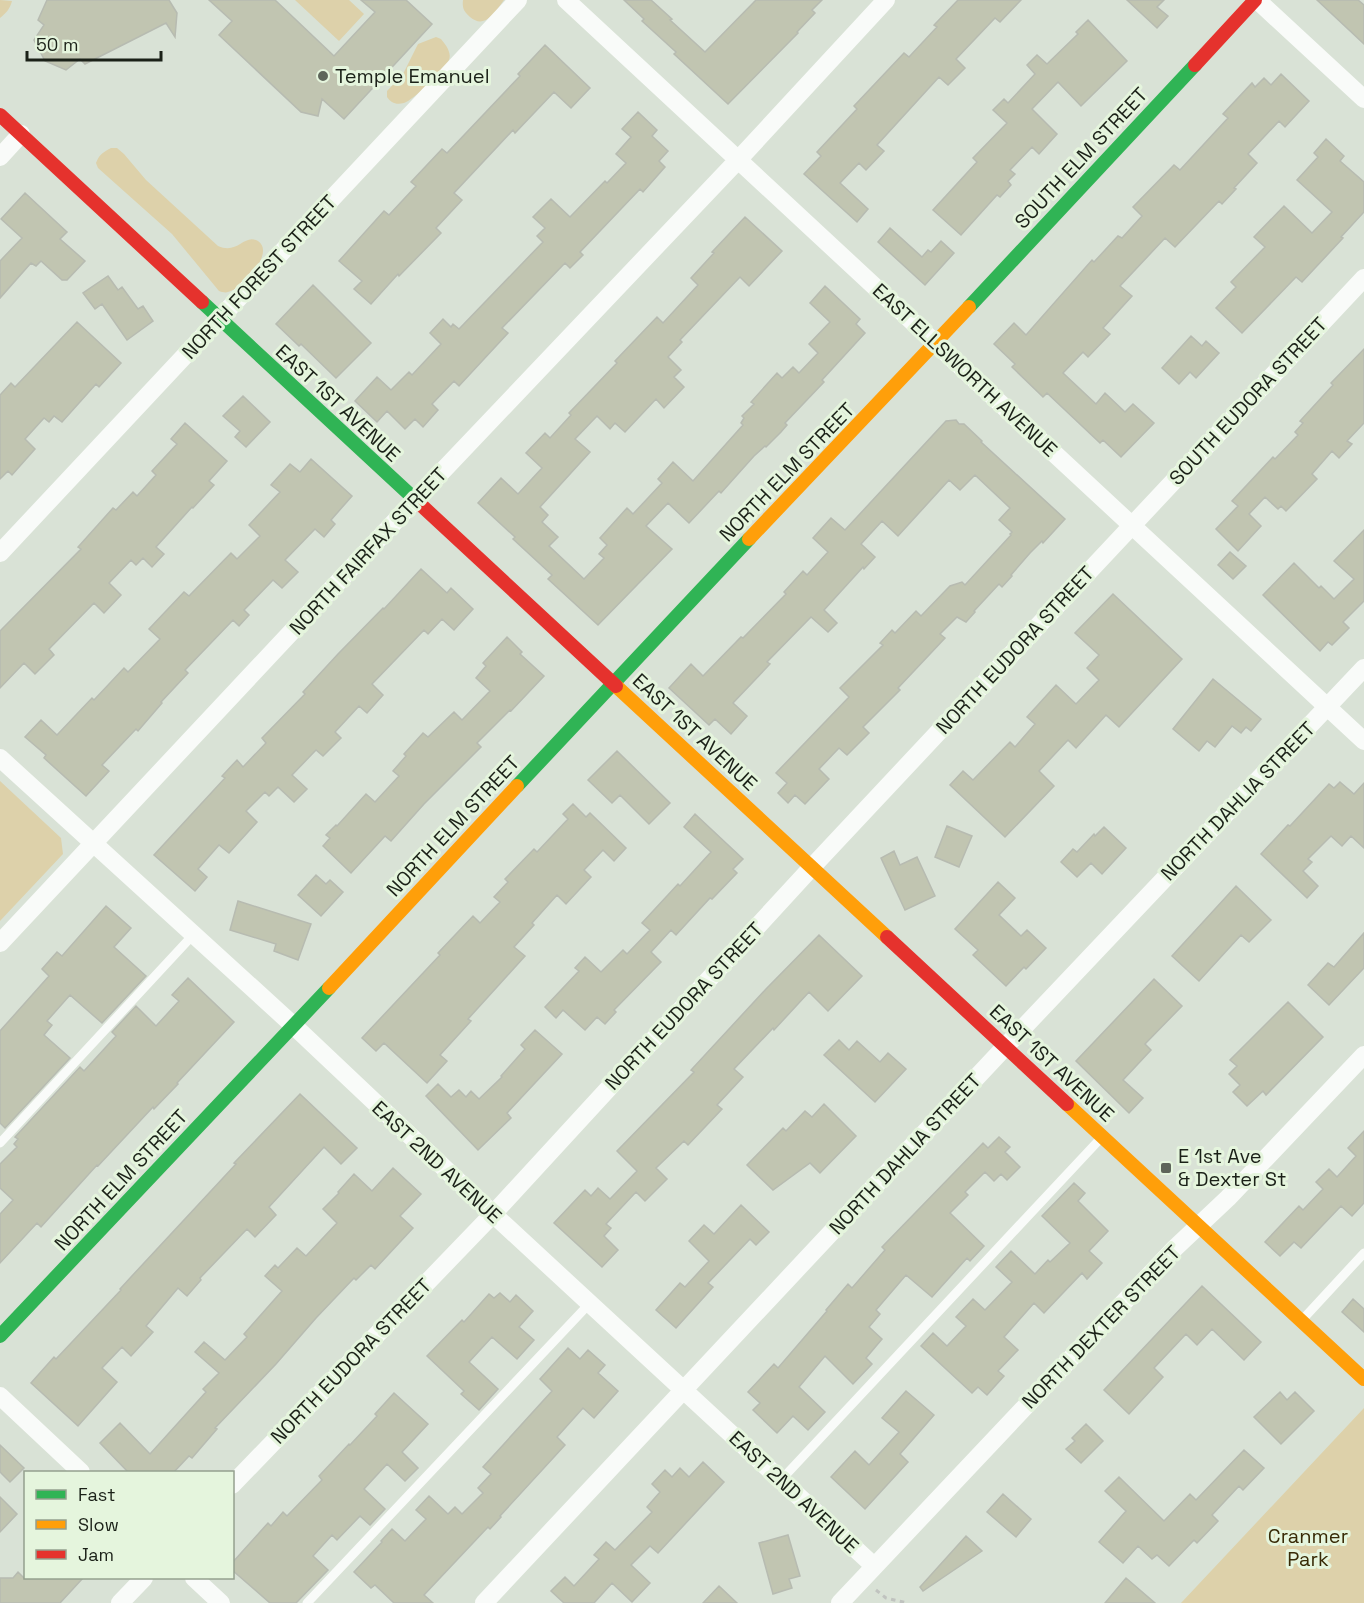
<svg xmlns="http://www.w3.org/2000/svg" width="1364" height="1603" viewBox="0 0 1364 1603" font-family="'Space Grotesk',sans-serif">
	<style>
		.green { fill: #ddd1aa }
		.building { fill: #c1c5b1; stroke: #b7bbb1; stroke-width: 1.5 }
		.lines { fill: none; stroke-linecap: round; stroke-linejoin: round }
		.path { stroke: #c0c3bf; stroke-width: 3; stroke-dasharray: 4.5 4.5; stroke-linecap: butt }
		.lane { stroke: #f9fbf9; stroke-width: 9 }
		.street { stroke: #f9fbf9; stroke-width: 18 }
		.fast { stroke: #30b455; stroke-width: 14 }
		.slow { stroke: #ff9f0a; stroke-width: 14 }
		.jam { stroke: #e5322d; stroke-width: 14 }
		.poi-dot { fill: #5e655a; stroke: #e5f5dd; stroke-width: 2 }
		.labels { text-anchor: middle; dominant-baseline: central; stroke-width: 6; stroke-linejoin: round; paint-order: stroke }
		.poi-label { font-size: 20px; fill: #1b2118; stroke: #e5f5dd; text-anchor: start }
		.street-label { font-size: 20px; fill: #1b2118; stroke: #e5f5dd }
		.park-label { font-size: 20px; fill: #382a06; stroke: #e5f5dd }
	</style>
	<rect width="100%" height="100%" fill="#d9e2d6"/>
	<path class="green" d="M0,0L12,1C10,9 6,13 0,18Z
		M295,0H349L364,14L339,41Z
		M463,0H504C496,11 485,30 470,17C464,12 462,8 463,0Z
		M436,37L441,39C445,44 452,52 449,60C446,69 412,101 404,103C396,105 391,103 387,97V91L403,74L418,44Z
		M111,148H117L124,154L146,180L218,246C238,255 244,233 258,241C276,253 241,290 228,292C226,293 221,292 219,291L172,234L98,168L96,163C99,155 103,152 111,148Z
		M0,781L61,838L63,854L0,921Z
		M1364,1408V1603H1181Z"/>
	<path class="building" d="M47,0H169L177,13L175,37L166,23L85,64L80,59L66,70L45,61L34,40L44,25L38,20Z
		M209,0H275L334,56L375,12L361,0H406L432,24L344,119L322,99L318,116L301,112L219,35L232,21Z
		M624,0H651L672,19L670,20L705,52L756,0H822L812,10L815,13L797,32L798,33L728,104L674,54L676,52L642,21L644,19Z
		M958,0H1021L1000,22L995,18L956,59L965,68L948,85L939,77L877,145L884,151L866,170L859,163L840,183L868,209L857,222L804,174L821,156L817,152L857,109L854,106L904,53L909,57L937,27L934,25Z
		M1127,0H1164L1157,7L1168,16L1157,28Z
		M1317,0H1358L1364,5V44Z
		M1088,20L1127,61L1081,106L1058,82L1032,109L1057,134L1039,154L1032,147L1010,170L1015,174L1008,181L1011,185L1000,197L997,195L961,235L933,210L977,162L973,158L1007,123L993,110L1004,99L1008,103L1035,74L1027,65L1037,55L1047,64L1078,34L1076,32Z
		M545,45L590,88L571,108L554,92L515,133L513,130L454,193L462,200L436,228L441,233L399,276L398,274L371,304L354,289L362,281L339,261L384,211L389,215L416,186L411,182L442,149L447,153L520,76L518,74Z
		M1281,74L1309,101L1285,127L1279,121L1248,154L1257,163L1234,188L1236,189L1222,204L1219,201L1175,247L1165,238L1120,286L1132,296L1103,328L1110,334L1088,357L1083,352L1063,373L1096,404L1105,393L1125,412L1133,404L1154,423L1121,457L1103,440L1100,443L1047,393L1043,397L1012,367L1015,364L994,344L1014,323L1026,335L1092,260L1094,262L1118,236L1122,238L1142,216L1133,207L1174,165L1180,170L1228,118L1223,114L1252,83L1255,87L1264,78L1271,85Z
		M638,112L657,130L652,136L668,151L659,161L665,167L643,192L640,189L580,252L583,255L570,268L565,263L502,328L508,333L459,386L454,381L432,404L438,410L423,427L415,419L405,429L387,411L377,422L355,401L377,377L391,390L409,372L412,375L441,344L430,333L443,319L451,327L453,324L459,329L543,242L537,236L545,228L533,217L551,199L570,217L605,181L607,183L626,163L616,154L631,137L622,129Z
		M1326,139L1344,156L1340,161L1364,182V212L1341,237L1343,238L1302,282L1296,277L1242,333L1216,308L1236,287L1231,282L1265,247L1254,237L1284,206L1312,233L1332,212L1297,180L1318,157L1314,153Z
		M25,193L67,232L60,239L85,261L67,280H62L41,261L36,266L31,263L0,298V261L22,238L1,219Z
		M745,217L782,251L749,286L740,277L680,340L682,342L668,357L681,370L674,377L684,387L664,408L656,399L625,432L615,423L610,429L597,416L575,439L590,452L540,507L548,515L542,522L558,537L549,546L584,579L604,558L599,554L607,545L600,538L627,508L633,514L662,483L658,479L673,462L693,481L743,425L741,423L744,418L742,416L754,404L751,402L777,373L782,378L793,367L799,373L818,353L809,344L830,322L810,303L825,286L860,319L856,324L865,333L822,380L824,382L785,423L787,425L781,432L766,447L765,446L754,456L721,493L719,491L689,523L668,503L646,526L672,549L598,625L548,579L552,575L513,539L515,537L478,503L501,478L518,494L542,468L526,453L545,433L550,438L571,415L569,413L617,363L615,361L657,317L663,323L698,285L691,278L714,253L712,252Z
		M890,228L922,257L928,250L931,252L941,241L954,253L925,285L878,242Z
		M108,276L118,290L122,287L138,309L143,306L153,321L127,340L102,304L95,309L83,293Z
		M313,285L371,343L336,378L301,344L299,346L276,324Z
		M77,322L121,363L99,387L96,384L62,422L54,416L49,422L44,418L25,439L35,449L12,475L8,471L0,479V395L11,383L15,387Z
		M1191,336L1202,346L1206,341L1219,353L1196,378L1190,372L1179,384L1162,368Z
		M1364,349V423L1347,441L1352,444L1339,458L1332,451L1312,474L1317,479L1286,511L1281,506L1278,509L1265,497L1249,514L1261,526L1238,551L1216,529L1238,506L1232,501L1273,457L1275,459L1298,435L1295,432L1303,423L1300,421L1333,385L1331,383Z
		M243,396L270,422L246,447L235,437L240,431L223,416Z
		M956,420L959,424H964L982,441L981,442L1065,519L1043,543L1042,541L1030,553L1011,575L1012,576L1002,587L999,584L974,611L975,612L966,622L957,617L940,634L945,638L898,688L900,690L863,727L869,733L847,755L839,748L819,769L829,779L805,804L795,795L788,803L778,793L787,783L776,773L849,697L840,688L883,645L880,643L892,630L895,633L916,611L921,616L950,586L962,582L965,585L1011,535L1010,534L1012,532L999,520L1010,508L975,475L960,490L949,480L898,536L882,521L861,544L875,557L864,569L863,567L824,610L837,623L828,632L811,617L767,662L770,664L733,703L747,716L731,734L715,719L709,725L669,688L691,664L703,676L741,637L743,638L786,594L784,592L803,571L807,575L828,552L813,538L831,518L845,530L946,421Z
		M185,423L227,461L209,481L214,485L193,508L192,507L156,547L164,554L152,567L143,558L136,565L131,560L109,583L121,595L104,613L94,603L49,649L54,655L35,674L24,663L0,688V631L81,549L78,547L113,508L116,510L133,492L137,496L156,475L152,471L177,444L171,439Z
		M311,459L352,496L331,520L335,524L324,537L315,529L285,560L298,572L282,588L273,580L244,610L249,615L239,626L233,620L185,670L188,673L161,702L162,703L138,731L136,729L102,765L109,771L86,796L44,758L46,755L25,737L41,720L57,735L92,698L94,700L124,668L128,672L160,639L149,629L184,592L189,596L231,553L237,559L260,536L249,525L280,492L271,485L290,464L300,472Z
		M1364,530V601L1343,622L1349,628L1332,645L1328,642L1320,651L1263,595L1294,563L1319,588L1321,586L1334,599L1354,579L1334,561Z
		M1230,552L1246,566L1233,579L1218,565Z
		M421,569L447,593L451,588L473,609L454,630L442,619L428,634L424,630L372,684L383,695L367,713L359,706L335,732L341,738L323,756L316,750L292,775L307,789L294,802L278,787L269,796L265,792L246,811L257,822L229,853L219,845L198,869L207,877L195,891L154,855L225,778L222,776L237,760L243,767L266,743L262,738L305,694L303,692L338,654L383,608L384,609Z
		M1113,594L1182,659L1119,727L1106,715L1076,748L1068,740L1039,771L1054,786L1005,837L950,785L963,771L973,780L1010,742L1015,747L1035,724L1027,717L1056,685L1076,704L1099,680L1087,668L1099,655L1075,633Z
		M507,637L522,652L520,654L544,676L511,711L510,710L477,743L481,747L424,804L391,841L385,836L351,873L323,846L330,838L326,835L336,825L337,826L366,794L375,802L399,776L393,771L406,756L404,754L423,733L428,737L454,712L462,720L490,691L476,678L486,666L483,663Z
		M1213,679L1261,719L1251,731L1246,727L1241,733L1232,726L1215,747L1207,741L1199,751L1173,729Z
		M617,751L670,803L649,824L620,795L612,803L588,780Z
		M1340,782L1354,794L1364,783V848L1351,836L1342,846L1331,836L1308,859L1312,862L1303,871L1318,886L1307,898L1261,854L1288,825L1290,826L1329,784L1334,788Z
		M573,804L586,817L590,813L626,848L614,861L603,850L584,870L591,877L566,904L557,895L532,923L534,925L514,947L525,956L468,1019L471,1021L440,1055L447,1061L427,1083L384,1043L376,1051L362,1038L440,955L438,953L473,916L480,923L500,902L494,897L508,882L505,879L534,849L537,852L568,819L563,814Z
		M695,814L743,859L733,869L737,873L712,899L710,898L676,935L671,930L651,952L661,962L614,1010L616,1012L605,1024L597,1017L585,1030L563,1010L556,1018L545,1007L579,971L575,968L585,957L601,972L623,950L627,954L650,930L642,923L678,884L680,886L711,852L684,827Z
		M947,826L972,836L959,867L935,857Z
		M1104,827L1126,848L1102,874L1091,863L1077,877L1061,862L1073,849L1077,852L1094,834L1095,836Z
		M894,851L900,865L917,857L935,896L905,910L881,858Z
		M316,875L326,884L330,880L343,892L321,916L298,895Z
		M998,882L1015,898L999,915L1021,936L1027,930L1046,948L1026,969L1024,967L1006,986L973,955L978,950L955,929Z
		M1236,886L1271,920L1249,942L1241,935L1199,981L1172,956Z
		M238,901L311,924L298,960L274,951L276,944L230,930Z
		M106,906L131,928L114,947L146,976L102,1023L70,995L47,1021L52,1025L44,1035L70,1058L5,1128L0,1123V1031L49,976L42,969L57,952L62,956Z
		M1364,933V968L1329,1005L1308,985L1328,963L1334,967Z
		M819,935L862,976L828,1011L809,992L774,1030L773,1028L734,1069L743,1077L717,1105L722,1109L688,1145L684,1141L656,1168L667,1179L645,1201L636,1192L606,1224L611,1228L604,1236L618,1250L602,1267L554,1223L585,1190L591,1196L598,1188L610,1199L637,1171L617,1151L694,1072L691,1070L766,989Z
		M188,978L234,1022L177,1083L178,1084L154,1109L153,1107L98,1166L97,1165L41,1227L37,1223L0,1263V1214L13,1200L0,1188V1164L17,1147L14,1144L18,1139L15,1137L80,1067L84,1071L116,1036L112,1032L136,1006L156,1026L179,1001L172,995Z
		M1154,979L1182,1006L1145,1044L1151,1050L1123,1080L1143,1098L1129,1113L1076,1061Z
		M1288,1002L1323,1037L1266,1095L1263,1091L1247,1106L1233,1092L1240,1085L1229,1074L1237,1066L1230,1060Z
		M535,1030L562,1054L507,1113L511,1118L478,1150L426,1096L438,1084L451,1097L459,1090L466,1097L471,1091L479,1099L502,1077L501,1076L525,1049L521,1045Z
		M839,1040L849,1050L857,1041L880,1062L888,1053L906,1069L875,1102L824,1055Z
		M300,1094L357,1148L341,1164L324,1147L269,1207L276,1215L255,1237L247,1229L200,1278L201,1280L187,1296L178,1288L146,1326L153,1332L131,1356L122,1347L102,1368L117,1382L78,1426L31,1383L54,1357L56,1359L121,1290L120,1289L131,1277L236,1164L234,1163Z
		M824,1104L856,1136L820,1173L810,1163L773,1190L747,1165L783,1128L786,1131L805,1111L812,1117Z
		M1364,1131V1203L1352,1216L1341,1206L1301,1248L1294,1242L1280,1256L1265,1242L1299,1206L1303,1210L1323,1189L1316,1182L1329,1169L1337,1177L1356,1156L1348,1148Z
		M999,1137L1010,1147L1005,1152L1020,1167L1007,1180L1001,1174L994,1181L985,1172L965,1192L968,1195L950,1213L984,1246L970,1261L967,1258L932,1297L906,1275L876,1310L880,1314L869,1327L882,1339L866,1358L872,1364L853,1384L825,1356L799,1387L825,1412L808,1430L793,1416L777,1433L753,1410L760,1403L748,1392L774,1364L778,1368L827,1311L826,1310L848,1284L852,1288L885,1250L882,1247L950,1177L983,1143L988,1148Z
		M393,1168L421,1194L400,1216L413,1228L375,1269L371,1265L356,1280L354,1278L316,1318L276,1364L215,1428L217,1429L192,1458L189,1456L173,1473H129L100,1443L120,1423L150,1454L206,1392L203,1389L219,1373L195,1352L204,1342L225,1360L247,1337L244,1334L282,1291L265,1276L275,1265L278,1268L297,1248L306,1256L337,1223L323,1209L339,1193L338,1192L354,1174L372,1191Z
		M1074,1183L1085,1193L1078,1201L1108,1231L1089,1251L1102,1263L1087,1279L1082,1273L1044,1313L1034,1303L1004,1337L1018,1350L998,1371L1004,1376L987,1395L978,1387L972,1393L921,1346L933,1333L947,1346L966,1326L956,1317L973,1299L985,1310L1012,1282L996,1267L1011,1251L1035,1274L1048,1260L1050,1262L1070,1243L1042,1216Z
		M741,1205L769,1232L756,1245L750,1239L708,1283L713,1287L676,1328L656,1310L680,1283L685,1287L709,1261L689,1241L704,1225L714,1234Z
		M1202,1286L1261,1342L1244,1360L1212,1329L1197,1345L1186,1334L1154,1368L1163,1377L1129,1414L1104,1390Z
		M500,1293L510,1302L516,1295L533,1311L519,1327L534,1340L517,1359L492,1337L469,1362L498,1389L479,1410L461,1394L464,1391L427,1356L462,1320L464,1322L489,1294L494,1298Z
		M1353,1299L1364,1309V1332L1342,1312Z
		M568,1348L580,1359L588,1350L605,1365L598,1373L618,1391L594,1418L583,1408L557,1437L565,1445L500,1516L501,1517L490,1529L488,1527L424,1595L433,1603H394L375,1585L371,1588L354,1572L382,1542L381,1541L392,1529L405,1541L426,1519L416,1510L429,1496L448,1514L455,1507L462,1514L483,1493L478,1488L491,1474L483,1467L552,1391L540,1379Z
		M906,1391L934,1415L900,1454L908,1462L865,1509L831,1477L855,1451L869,1465L899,1432L882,1418Z
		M1280,1392L1287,1400L1295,1392L1314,1411L1281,1444L1254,1417Z
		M394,1393L428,1424L402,1452L418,1468L405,1481L387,1464L364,1489L385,1509L370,1525L360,1516L337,1540L332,1535L313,1556L328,1570L296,1603H270L232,1570V1563L268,1523L271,1526L283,1512L287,1516L322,1480L319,1476L349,1444L350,1445L377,1416L375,1414Z
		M1086,1424L1103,1441L1081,1463L1066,1449L1075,1441L1072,1438Z
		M0,1445L24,1468L10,1482L0,1472Z
		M1244,1450L1264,1468L1243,1490L1239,1486L1212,1515L1218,1521L1197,1543L1194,1540L1169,1566L1157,1555L1152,1559L1138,1546L1123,1563L1099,1542L1126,1511L1105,1491L1119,1477L1164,1521L1190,1494L1196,1500Z
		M703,1462L724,1482L658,1553L650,1546L631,1565L650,1583L632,1602L612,1583L594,1603H564L551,1591L565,1577L574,1586L599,1559L594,1555L606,1542L615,1550L652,1512L647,1507L660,1492L652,1484L665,1470L672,1477L680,1468L689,1477Z
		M1003,1494L1031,1519L1016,1537L987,1512Z
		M0,1497L17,1514L0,1532Z
		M788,1535L800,1576L789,1579L792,1588L773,1594L759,1543Z
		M966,1536L982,1551L923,1591L920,1587Z
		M18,1572L24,1578H83L60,1603H0V1578H13Z
		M1126,1578L1155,1603H1105Z
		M719,1586L737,1603H703Z"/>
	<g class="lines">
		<path class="path" d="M876,1590L886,1598L907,1603"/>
		<path class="lane" d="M0,1143L193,935
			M1303,1319L1364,1253
			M781,1480L1101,1138
			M307,1603L590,1303"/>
		<path class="street" d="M566,0L1364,741
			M1257,0L1364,99
			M0,157L21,134
			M0,553L518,0
			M0,758L294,1026L493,1214L874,1566
			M0,943L415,500L738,160L886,0
			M0,1396L81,1472
			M232,1485L493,1214L812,867L1364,278
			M194,1578L221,1603
			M120,1603L144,1578
			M484,1603L1005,1047L1364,668
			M840,1603L1175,1248L1228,1198L1364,1055"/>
		<path class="fast" d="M202,302L420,504
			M969,307L1195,65
			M517,786L749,539
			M0,1336L329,988"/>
		<path class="slow" d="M749,539L969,307
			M616,686L887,937
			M329,988L517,786
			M1067,1104L1364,1379"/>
		<path class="jam" d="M1195,65L1255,0
			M0,115L202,302
			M420,504L616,686
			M887,937L1067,1104"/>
	</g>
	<g class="poi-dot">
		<circle cx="323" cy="76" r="6"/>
		<rect x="1160" y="1162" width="12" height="12" rx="3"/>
	</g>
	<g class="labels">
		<g class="poi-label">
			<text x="335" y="76">Temple Emanuel</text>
			<text x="1178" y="1156">E 1st Ave<tspan x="1178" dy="23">&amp; Dexter St</tspan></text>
		</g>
		<g class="street-label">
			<text transform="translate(1081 158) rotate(-47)">SOUTH ELM STREET</text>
			<text transform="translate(259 277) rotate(-47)">NORTH FOREST STREET</text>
			<text transform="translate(965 370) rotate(43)">EAST ELLSWORTH AVENUE</text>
			<text transform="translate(1248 401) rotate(-47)">SOUTH EUDORA STREET</text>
			<text transform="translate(338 403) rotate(43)">EAST 1ST AVENUE</text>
			<text transform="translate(787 472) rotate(-46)">NORTH ELM STREET</text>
			<text transform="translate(368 551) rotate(-47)">NORTH FAIRFAX STREET</text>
			<text transform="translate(1015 650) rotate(-47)">NORTH EUDORA STREET</text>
			<text transform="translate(695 732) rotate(43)">EAST 1ST AVENUE</text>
			<text transform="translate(1238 801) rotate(-46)">NORTH DAHLIA STREET</text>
			<text transform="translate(453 826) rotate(-47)">NORTH ELM STREET</text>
			<text transform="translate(684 1006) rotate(-47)">NORTH EUDORA STREET</text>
			<text transform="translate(1052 1063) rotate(43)">EAST 1ST AVENUE</text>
			<text transform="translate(905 1154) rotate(-47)">NORTH DAHLIA STREET</text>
			<text transform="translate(437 1162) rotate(43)">EAST 2ND AVENUE</text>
			<text transform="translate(121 1180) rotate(-47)">NORTH ELM STREET</text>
			<text transform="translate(1101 1327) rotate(-46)">NORTH DEXTER STREET</text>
			<text transform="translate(351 1361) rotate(-46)">NORTH EUDORA STREET</text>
			<text transform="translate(794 1492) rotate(43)">EAST 2ND AVENUE</text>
		</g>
		<g class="park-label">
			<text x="1308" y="1536">Cranmer<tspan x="1308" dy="23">Park</tspan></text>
		</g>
	</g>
	<rect x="24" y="1471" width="210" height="108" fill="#e5f5dd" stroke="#94a08e" stroke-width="1.5"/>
	<rect x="36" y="1490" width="30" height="9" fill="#30b455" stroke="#94a08e" stroke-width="1.5"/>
	<text x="78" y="1501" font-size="18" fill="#1b2118">Fast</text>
	<rect x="36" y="1520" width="30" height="9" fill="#ff9f0a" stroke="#94a08e" stroke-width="1.5"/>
	<text x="78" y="1531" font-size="18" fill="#1b2118">Slow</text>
	<rect x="36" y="1550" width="30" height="9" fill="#e5322d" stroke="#94a08e" stroke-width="1.5"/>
	<text x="78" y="1561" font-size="18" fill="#1b2118">Jam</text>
	<path d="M27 51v9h134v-9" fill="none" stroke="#1b2118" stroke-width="3"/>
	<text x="36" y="51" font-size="18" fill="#1b2118" stroke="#e5f5dd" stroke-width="4.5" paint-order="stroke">50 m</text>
</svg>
